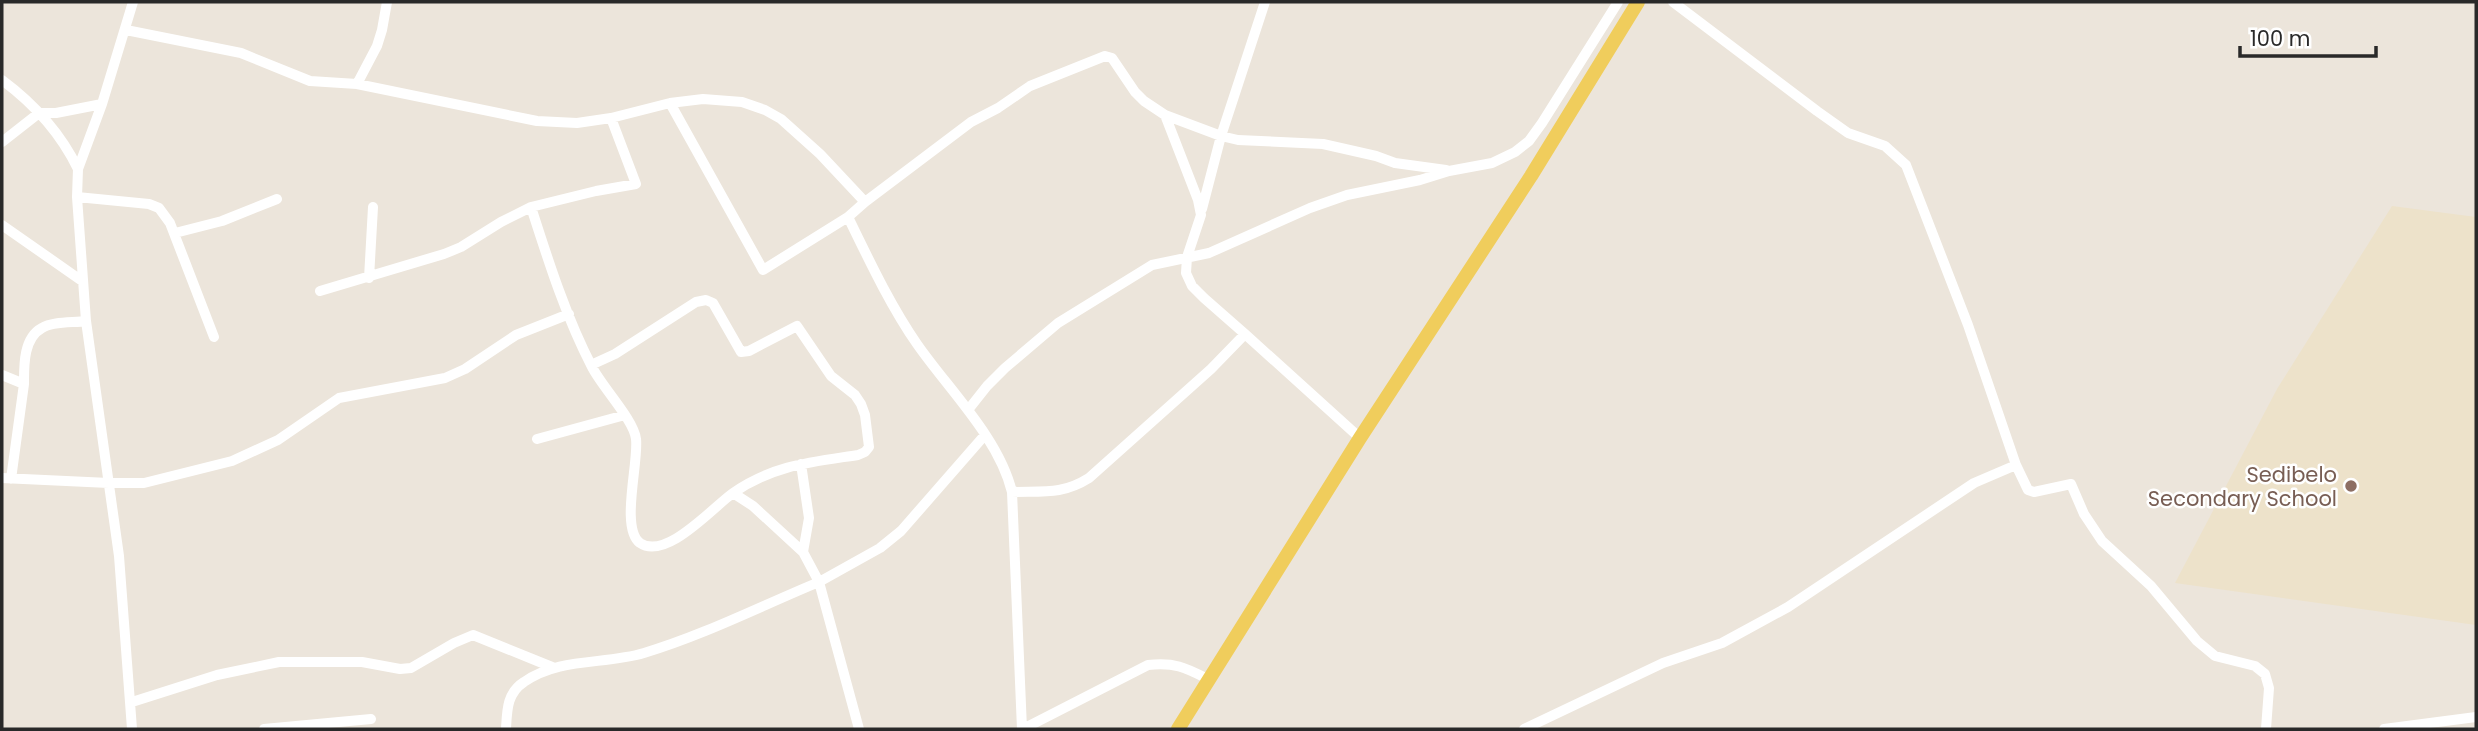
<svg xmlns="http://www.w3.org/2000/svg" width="2478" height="731" viewBox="0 0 2478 731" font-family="Poppins,sans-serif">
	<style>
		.education { fill: #ede2ca }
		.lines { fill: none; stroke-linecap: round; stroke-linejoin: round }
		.minor { stroke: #fff; stroke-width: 10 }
		.major { stroke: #f0cd5c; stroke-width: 14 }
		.education-dot { fill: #8d6e63; stroke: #fff; stroke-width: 2.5 }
		.labels { text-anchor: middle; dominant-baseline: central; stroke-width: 5; stroke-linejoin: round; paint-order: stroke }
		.education-label { font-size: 21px; fill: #785e54; stroke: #fff; text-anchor: end }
	</style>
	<rect width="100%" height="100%" fill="#ece5db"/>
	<path class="education" d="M2392,206L2476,217V625L2175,583L2277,389Z"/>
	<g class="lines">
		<path class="minor" d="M1673,2L1817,111L1848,133L1885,146L1906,165L1968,325L2016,465
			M126,30L241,53L310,81L357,84L537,121L577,123L611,118L670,103L703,99L742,102L765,110L781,119L820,154L865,202L848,217C869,260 890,305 917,344C949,390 999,438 1012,492C1043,491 1062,495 1089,478L1211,369L1245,334L1360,438
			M2,80C33,103 61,134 78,169
			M357,84L377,46L382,30L387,2
			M670,103L763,270L848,217
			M1165,115L1198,200L1201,215L1187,257L1186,273L1192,286L1204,298L1245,334
			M2,142L39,113H56L102,104
			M77,197L149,204L159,208L170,223L214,337
			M865,202L971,122L998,108L1030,86L1105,56L1112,58L1135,92L1144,101L1165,115L1221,136L1238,140L1323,144L1376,156L1395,163L1446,170
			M1202,209L1221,136L1265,2
			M2,225L82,281
			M175,233L222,221L277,199
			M369,278L373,207
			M320,291L444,254L461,247L501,222L531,207L596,191L636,184L611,118
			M591,365L615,354L696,302L706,300L713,303L741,352L749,351L797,326L831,376L855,395L861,404L865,415L869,447L865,452L858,455C812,462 773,465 733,493
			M2,375L24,384L11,479
			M24,384C24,367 23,338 42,328C53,321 74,323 86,321
			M968,410L987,386L1005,368L1058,323L1152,265L1209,253L1310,208L1347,195L1420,180L1449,171L1492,163L1515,152L1529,141L1542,123L1618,2
			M537,439L625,415
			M801,464L809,518L803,552
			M2,478L109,483H144L232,461L278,440L339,398L445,378L465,369L516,335L569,314
			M1012,492L1022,729
			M132,702L217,675L279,662H362L400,669L411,668L454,643L473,635L552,667
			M132,729L119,556L86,321L77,197L78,169L102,104L133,2
			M264,729L371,719
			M506,729C507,710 507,693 524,682C560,657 604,665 644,653C704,635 761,606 819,582L803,552L753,506L733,493C713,507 666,561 640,543C620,528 639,462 636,439C634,420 602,387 592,367C566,317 548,260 531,207
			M859,729L819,582L880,548L901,531L984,436
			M1023,729L1148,665C1176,662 1186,668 1210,680
			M1524,729L1663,663L1722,643L1788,607L1974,483L2016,465L2028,490L2034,492L2071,484L2084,514L2102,541L2151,586L2197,641L2215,656L2255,666L2265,674L2269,688L2266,729
			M2384,729L2476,717"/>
		<path class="major" d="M1178,729L1360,438L1531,176L1638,2"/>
	</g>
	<circle class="education-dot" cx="2351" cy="486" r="7"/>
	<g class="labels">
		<g class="education-label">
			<text x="2337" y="474">Sedibelo<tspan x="2337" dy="24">Secondary School</tspan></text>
		</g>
	</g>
	<rect width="2478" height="731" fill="none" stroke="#292929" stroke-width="7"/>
	<path d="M2240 46v10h136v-10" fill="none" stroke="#292929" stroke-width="3.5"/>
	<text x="2250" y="46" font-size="21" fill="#292929" stroke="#ffffff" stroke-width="5" paint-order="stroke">100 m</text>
</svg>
